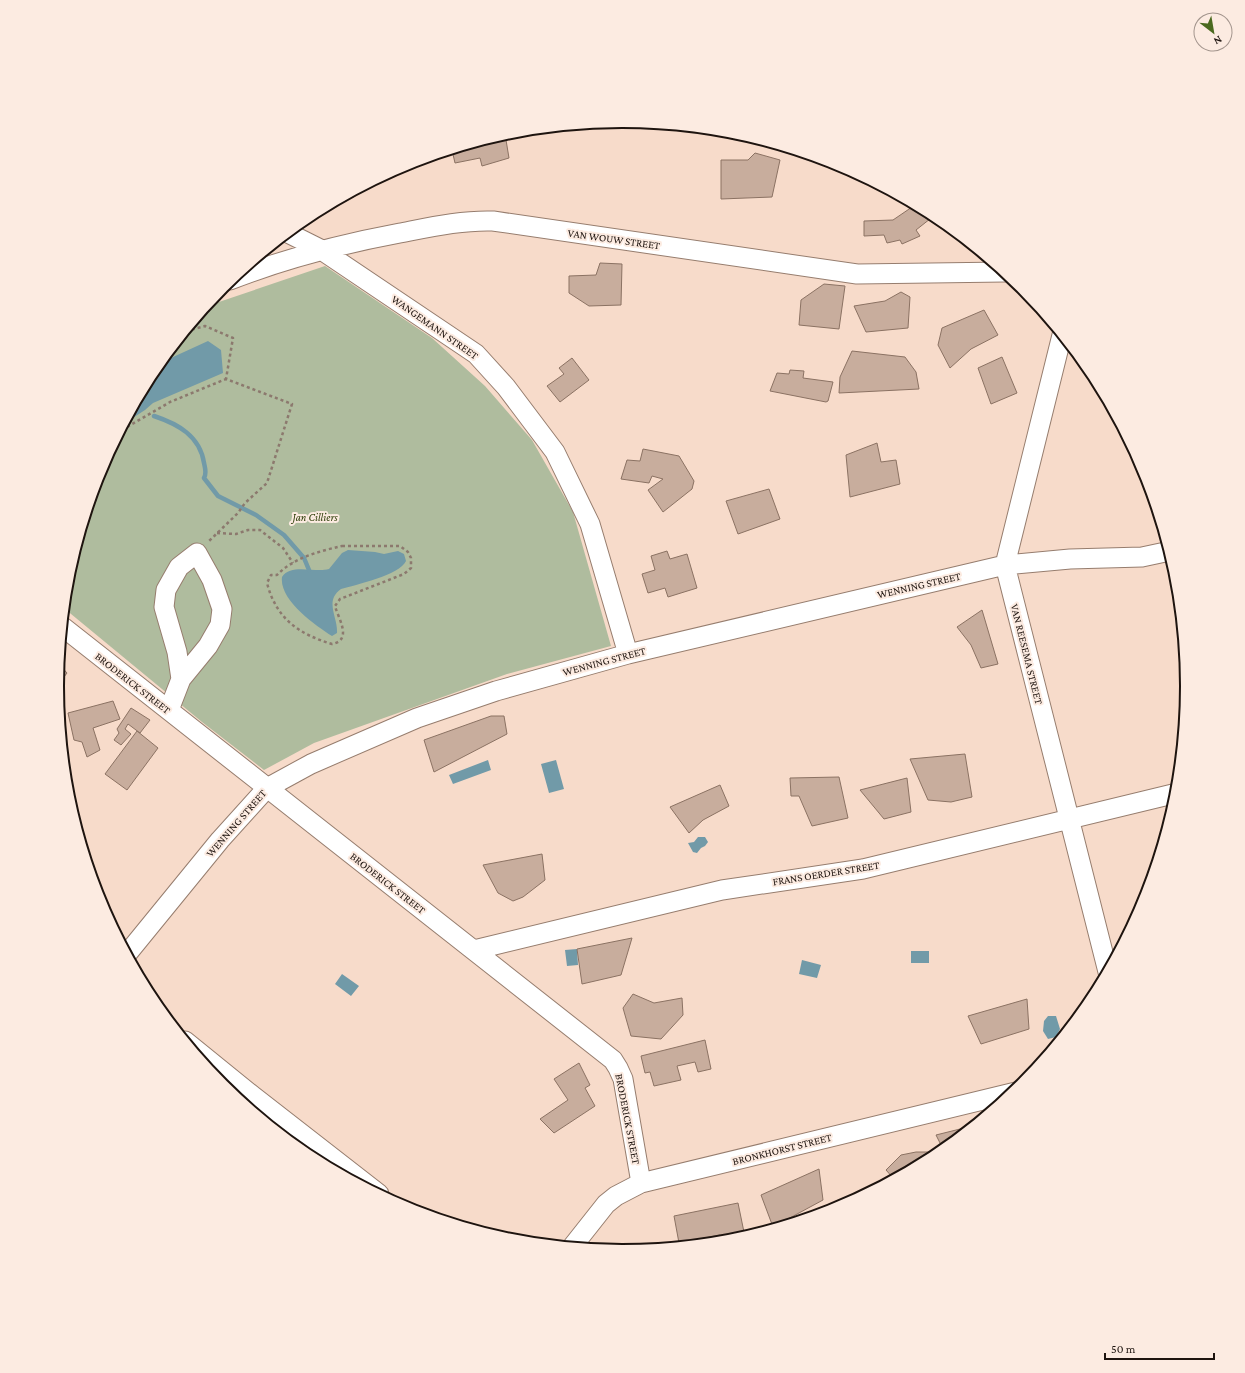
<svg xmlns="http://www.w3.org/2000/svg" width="1245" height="1373" viewBox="0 0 1245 1373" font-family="'Crimson Pro',serif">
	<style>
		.green { fill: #afbc9e }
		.water { fill: #719aa8 }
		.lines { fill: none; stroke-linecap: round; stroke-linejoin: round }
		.stream { stroke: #719aa8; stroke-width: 4.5 }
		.building { fill: #c8ad9d; stroke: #8b7263 }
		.minor-casing { stroke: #967d6e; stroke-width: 21 }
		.path { stroke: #8c796e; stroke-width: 2.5; stroke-dasharray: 3 3; stroke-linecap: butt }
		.minor { stroke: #fff; stroke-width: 19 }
		.labels { text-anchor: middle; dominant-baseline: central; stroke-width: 4; stroke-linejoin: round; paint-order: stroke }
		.street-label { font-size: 11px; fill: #1e140f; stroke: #fcebe1 }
		.park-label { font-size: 11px; font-style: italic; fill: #2b3c06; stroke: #fcebe1 }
		.rim { fill: none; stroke: #1e140f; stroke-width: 2 }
	</style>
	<rect width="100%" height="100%" fill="#f7dbca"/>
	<path class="green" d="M325,266L432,338L485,386L532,440L573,512L611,646L507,674L314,743L264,770L202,722L65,609L68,576L100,470L152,372L207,306Z"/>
	<path class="water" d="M208,341L221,350L223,373L153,403L145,410L125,423L152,372L160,363Z
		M348,550L375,552L384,554L398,551L404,554L406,561C400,575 355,585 341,589C324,601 338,617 337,633L332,636C315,625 279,600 282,577C291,563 315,573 329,569L342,553Z
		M488,760L491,770L453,784L449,775Z
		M556,760L564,789L549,793L541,764Z
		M698,837H705L708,842L705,846L701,848L697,853L693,852L688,843L694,842Z
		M577,949L578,965L567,966L565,950Z
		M911,951H929V963H911Z
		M802,960L821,965L817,978L799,974Z
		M342,974L359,986L351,996L335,984Z
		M1048,1016H1056L1060,1029L1056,1037L1048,1039L1043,1031L1044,1021Z"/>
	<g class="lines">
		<path class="stream" d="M154,416C178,424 200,436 204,463C205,468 207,473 204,478L218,496L256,515L284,535L304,558L309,570"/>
	</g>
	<path class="building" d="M505,134L509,158L482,166L480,158L455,163L452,150L486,141V140Z
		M755,153L780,160L772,197L721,199V160H748Z
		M915,205L935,215L916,230L920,236L902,244L900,240L887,243L884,235L864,236V221L893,220Z
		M600,263L622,264L621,305L589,306L569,293V276L596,275Z
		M824,284L845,286L839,329L799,325L801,300Z
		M901,292L910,297L908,328L866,332L854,306L885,301Z
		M984,310L998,335L971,349L950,368L938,345L942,328Z
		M852,351L905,357L916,372L919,389L839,393L840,377Z
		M1002,357L1017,393L991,404L978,368Z
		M572,358L589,380L560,402L547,386L564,374L559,368Z
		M790,370L804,371L803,378L833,382L828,401L826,402L770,391L777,373L789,374Z
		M877,443L881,462L896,460L900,484L850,497L846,455Z
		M643,449L679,456L694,481L692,489L663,512L648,490L663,479L652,476L649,483L621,479L627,460L640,461Z
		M769,489L780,519L738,534L726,501Z
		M667,551L670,559L687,554L697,588L668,597L665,588L648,593L642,574L655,570L651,556Z
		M982,610L998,664L981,668L971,645L957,627Z
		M59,664L67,673L57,686Z
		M113,701L120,719L93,728L100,750L87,757L82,742L74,740L68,713Z
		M131,708L150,720L140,733L128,724L125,729L131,734L121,745L114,740L119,733L117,729Z
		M491,716H504L507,734L434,772L424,740Z
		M137,731L158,748L127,790L105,774Z
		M965,754L972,797L951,802L928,800L910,759Z
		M839,777L848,818L812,826L799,796H791L790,778Z
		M907,778L911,812L884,819L860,790Z
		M720,785L729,806L703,820L689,833L670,807Z
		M542,854L545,880L523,897L513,901L498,893L483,865Z
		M632,938L621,975L582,984L577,949Z
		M633,994L654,1003L682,998L683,1015L661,1039L631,1036L623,1008Z
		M1027,999L1029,1029L981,1044L968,1016Z
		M705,1040L711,1069L698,1072L695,1062L677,1066L681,1080L654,1086L650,1072L645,1073L641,1056Z
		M579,1063L590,1085L585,1088L595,1106L554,1133L540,1119L568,1100L554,1079Z
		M976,1125L944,1151L936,1135Z
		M916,1152H938L939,1155L894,1179L886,1170L901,1155Z
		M819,1169L823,1200L773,1227L761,1195Z
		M738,1203L745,1237L724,1242L720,1235L679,1243L674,1216Z"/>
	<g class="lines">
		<g class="minor-casing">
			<path id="minor" d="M288,233L320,249L476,354L506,387L555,452L590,524L628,654
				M230,280C286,258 341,244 400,233C431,227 462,220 493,221L857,274L1005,272
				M1062,335L1005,565L1108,972
				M63,627L613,1060L618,1068L623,1079L641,1183
				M169,710L181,679L208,646L220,625L222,609L212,580L197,553L179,567L166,590L164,607L177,652L181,679
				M474,950L722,890L863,869L1177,793
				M127,954L220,840L267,788L311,764L417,718L496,691L628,654L1005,565L1070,559L1142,557L1170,551
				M185,1041L253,1096L379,1194
				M572,1247L606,1204L616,1196L641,1183L1016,1092"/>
		</g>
		<path class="path" d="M186,331L205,326L233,338L226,379L292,404L267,483L245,503L238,513L208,542
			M122,430L170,402L226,379
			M217,533L236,534L248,530H260L283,548L293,563
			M342,546H400L408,552L411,558V568L404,574L340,599L335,606C338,618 353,640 332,644C298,634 276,618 267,583L271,575H277C293,558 320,551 342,546Z"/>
		<use href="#minor" class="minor"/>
	</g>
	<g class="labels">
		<g class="street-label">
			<text transform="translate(614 239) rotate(8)">VAN WOUW STREET</text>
			<text transform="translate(435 327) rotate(35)">WANGEMANN STREET</text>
			<text transform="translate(919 585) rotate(-13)">WENNING STREET</text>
			<text transform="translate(1027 654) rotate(76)">VAN REESEMA STREET</text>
			<text transform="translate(604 661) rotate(-15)">WENNING STREET</text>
			<text transform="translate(133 683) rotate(38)">BRODERICK STREET</text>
			<text transform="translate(236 823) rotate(-49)">WENNING STREET</text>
			<text transform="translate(826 873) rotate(-9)">FRANS OERDER STREET</text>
			<text transform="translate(388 883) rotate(38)">BRODERICK STREET</text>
			<text transform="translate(628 1119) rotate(79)">BRODERICK STREET</text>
			<text transform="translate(782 1149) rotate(-14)">BRONKHORST STREET</text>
		</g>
		<g class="park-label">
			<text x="315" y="517">Jan Cilliers</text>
		</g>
	</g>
	<path d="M0 0H1245V1373H0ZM64 686a558 558 0 1 1 1116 0a558 558 0 1 1-1116 0Z" fill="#fcebe1" fill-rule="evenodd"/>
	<path class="rim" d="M64 686a558 558 0 1 1 1116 0a558 558 0 1 1-1116 0Z"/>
	<g transform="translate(1213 32) rotate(149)"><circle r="19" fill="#fcebe1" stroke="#a3958d"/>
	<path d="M0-3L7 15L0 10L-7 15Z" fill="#4b6a1f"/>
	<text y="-6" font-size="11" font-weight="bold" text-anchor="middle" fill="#1e140f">N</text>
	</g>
	<path d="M1105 1353v6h109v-6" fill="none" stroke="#1e140f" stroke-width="2"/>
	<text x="1111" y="1353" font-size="12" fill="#1e140f" stroke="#fcebe1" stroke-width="3" paint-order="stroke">50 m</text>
</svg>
